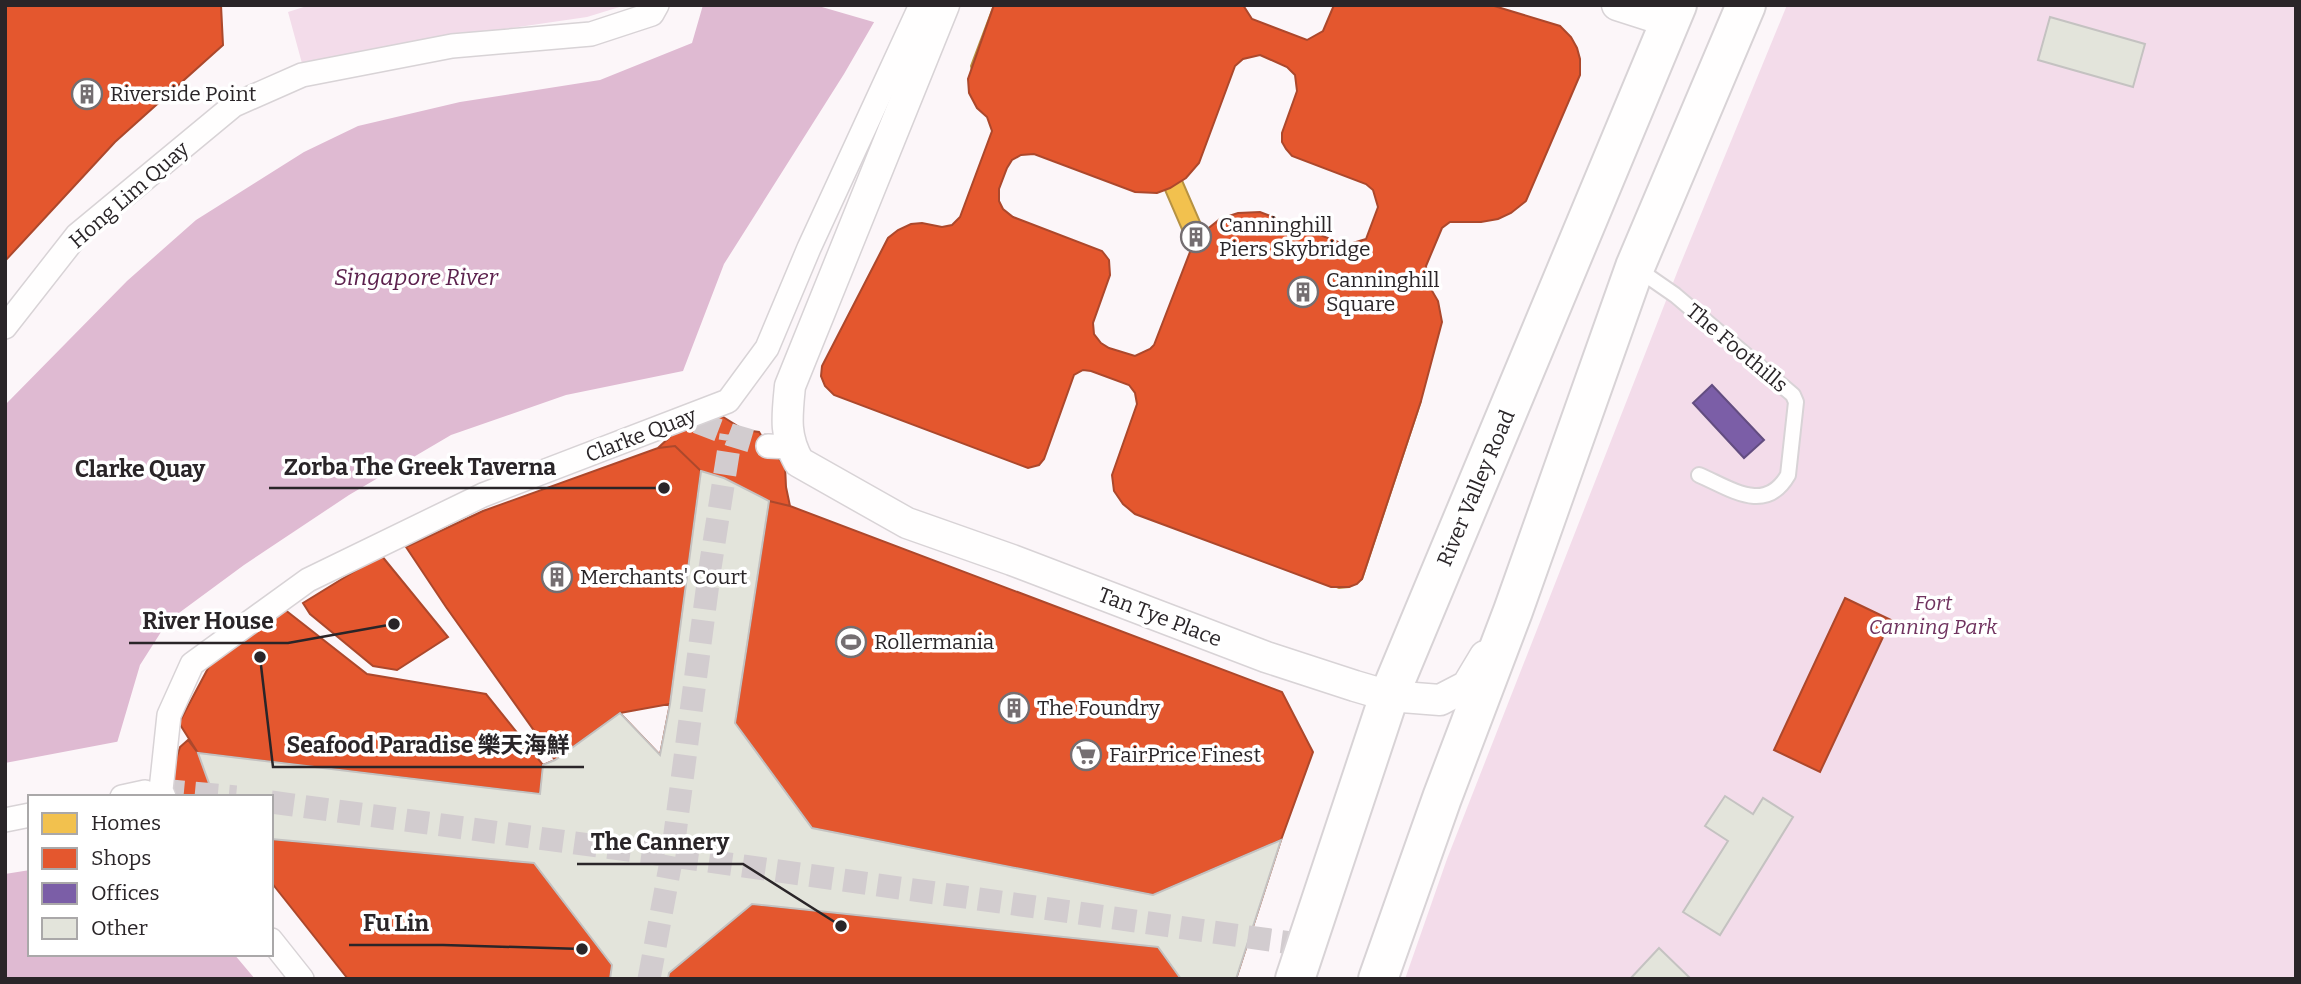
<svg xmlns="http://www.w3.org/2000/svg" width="2301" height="984" viewBox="0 0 2301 984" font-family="Bitter,'Noto Sans SC',serif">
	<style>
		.green { fill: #f3dcea }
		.water { fill: #dfbad2 }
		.pier { fill: #fcf6f9 }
		.homes { fill: #f2c14e; stroke: #b69243; stroke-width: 2; fill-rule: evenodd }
		.shops { fill: #e4572e; stroke: #ac482c; stroke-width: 2; fill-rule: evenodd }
		.offices { fill: #7b5ea7; stroke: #634d81; stroke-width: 2 }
		.building { fill: #e3e4db; stroke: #c4c2c1; stroke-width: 2 }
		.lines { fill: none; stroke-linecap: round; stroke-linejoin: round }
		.pedestrian-tunnel { stroke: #d2cccf; stroke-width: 23; stroke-dasharray: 23 11; stroke-linecap: butt }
		.service-casing { stroke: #d8d3d6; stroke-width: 18 }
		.pedestrian-casing { stroke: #d8d3d6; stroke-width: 26 }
		.minor-casing { stroke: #d8d3d6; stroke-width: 33 }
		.primary-casing { stroke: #d8d3d6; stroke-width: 42 }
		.service { stroke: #fffefe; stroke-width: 14 }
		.pedestrian { stroke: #fffefe; stroke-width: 23 }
		.minor { stroke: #fffefe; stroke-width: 30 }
		.primary { stroke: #fffefe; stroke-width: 38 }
		.labels { text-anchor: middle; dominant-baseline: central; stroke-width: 7; stroke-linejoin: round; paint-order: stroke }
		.poi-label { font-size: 21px; fill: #2a2528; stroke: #fff; text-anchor: start }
		.street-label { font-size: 21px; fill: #2a2528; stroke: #fff }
		.park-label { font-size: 21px; font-style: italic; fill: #70335f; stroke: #fff }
		.water-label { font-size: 23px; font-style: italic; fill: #5c214d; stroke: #fff }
		.neighbourhood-label { font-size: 23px; font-weight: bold; fill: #2a2528; stroke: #fff }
		.leader { fill: none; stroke: #2a2528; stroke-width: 2.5 }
		.callout-dot { fill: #2a2528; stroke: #fff; stroke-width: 2.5 }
		.callout-label { font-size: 23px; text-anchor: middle; font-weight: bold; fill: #2a2528; stroke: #fff; stroke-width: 7; stroke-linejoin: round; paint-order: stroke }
	</style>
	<rect width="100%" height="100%" fill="#fcf6f9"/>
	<path class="green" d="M310,5H626L587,17L449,37L303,67L288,12Z
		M1787,5H2296V979H1405L1447,859L1678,270Z"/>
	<path class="water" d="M703,5H884L844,74L724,264L683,371L566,395L451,435L349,495L244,565L168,621L140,665L117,743L30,797V954H234L255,979H5V405L127,281L196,220L304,152L358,126L460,102L600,80L692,43Z"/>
	<path class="pier" d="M815,5H887L877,23Z
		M121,741L136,797H30V870L5,874V763Z"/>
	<path class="homes" d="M994,5H1131L1113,49L1150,65L1153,55L1195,72L1168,149L1160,156L1153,158L983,91L975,83L971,66Z
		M1149,5H1222L1210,36L1206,39L1163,21L1166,12Z
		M1375,5H1481L1550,29L1552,37L1520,120L1515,123L1498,115L1494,126L1510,132L1514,138L1487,206H1482L1356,157L1343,146L1336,132L1334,113Z
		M1173,136L1174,162L1236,305L1254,326L1242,321L1233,322L1227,326L1220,344L1219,315L1156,169L1135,151L1153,158L1160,156L1168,149Z
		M911,225L926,226L1076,282L1084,287L1089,295L1091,303L1042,459L1036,464L1030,466L832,388L828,384V373L887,245L898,233Z
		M1242,321L1411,385L1418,391L1421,401L1362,579L1349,587L1339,588L1167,521L1159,512V502L1227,326L1233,322ZM1254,411L1313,434L1308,446L1289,439L1275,476L1295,484L1292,490L1233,466L1237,455L1227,451L1239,419L1249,423Z"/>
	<path class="shops" d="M5,5H221L223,45L115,142L5,261Z
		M994,5H1243L1252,19L1307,40L1323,31L1334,5H1491L1560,26L1571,37L1577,48L1580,59V75L1526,201L1511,213L1498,219L1481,222H1450L1442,228L1426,266L1428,284L1438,301L1442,322L1421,401L1362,579L1357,584L1349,587H1331L1135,514L1123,504L1114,491L1112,475L1137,404L1135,393L1129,385L1091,371L1083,370L1074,375L1044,459L1039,465L1028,468L834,395L825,386L821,376L822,366L888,238L898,230L911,224L922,223L942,227L952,225L960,217L992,131L987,117L977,108L969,93L968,79ZM1260,55L1287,67L1295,75L1297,91L1282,133V142L1286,149L1292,156L1366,184L1373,190L1378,207L1366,239L1346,245L1260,212L1238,213L1220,219L1195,239L1154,345L1150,349L1135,356L1109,348L1101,343L1094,334L1093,323L1110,275L1109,260L1102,251L1013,217L1003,209L999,201V189L1007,168L1012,160L1021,155L1034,154L1135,192L1157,193L1170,188L1186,178L1199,163L1235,66L1243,59Z
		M720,415L744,430L759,432L768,446L785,466L786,487L790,506L769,501L735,723L812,828L1153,895L1281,840L1236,979H1181L1158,947L752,903L669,973L668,979H610L612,965L534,863L271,839V797H171L170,778L180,747L188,740L198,753L540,794L543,765L555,760L620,713L670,704L701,471L675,446L658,448L684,424Z
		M675,446L701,471L670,704L660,755L620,713L555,760L446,607L406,547L483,511L658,448Z
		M769,501L790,506L1282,692L1313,752L1281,840L1153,895L812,828L735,723Z
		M381,555L448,637L397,670L373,666L310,614L303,603Z
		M1845,598L1891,620L1820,772L1774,750Z
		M284,609L367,674L486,694L543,765L540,794L198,753L179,723L213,659Z
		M271,839L534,863L612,965L610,979H348L271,882Z
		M752,904L1158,947L1181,979H668L669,973Z"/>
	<path class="offices" d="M1712,385L1764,440L1744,458L1693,403Z"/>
	<path class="building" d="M2050,17L2145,44L2133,87L2038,60Z
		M701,471L724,478L769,501L735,723L812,828L1153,895L1281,840L1236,979H1181L1158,947L752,904L669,973L668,979H610L612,965L534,863L271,839V797H214L198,753L540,794L543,765L555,760L620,713L660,755L670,704Z
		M1725,796L1753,814L1763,798L1793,817L1720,935L1683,912L1728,841L1705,826Z
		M1659,948L1691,979H1630Z"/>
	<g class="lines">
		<path class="pedestrian-tunnel" d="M697,422L731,435L768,446
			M161,790L236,797
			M271,802L672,856L1306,945
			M649,979L672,856L710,568L731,435"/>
		<g class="service-casing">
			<path id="service" d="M1636,268L1675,295L1793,395L1796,402L1788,475C1765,515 1730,488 1699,475"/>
		</g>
		<g class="pedestrian-casing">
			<path id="pedestrian" d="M5,327L77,235L234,105L302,75L452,46L591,34L652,14L657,5
				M768,446L791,447
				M122,797L145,792
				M164,797L161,790L169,715L192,664L308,580L483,495L728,401L767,348L809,248L921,5
				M5,820L30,815
				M271,940L302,979"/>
		</g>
		<g class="minor-casing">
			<path id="minor" d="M944,5L790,386C787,416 784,436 799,462L907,523L1012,560L1266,657L1355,686L1389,696L1440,700L1467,686L1485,656
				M1617,5L1670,22"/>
		</g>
		<g class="primary-casing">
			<path id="primary" d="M1295,979L1389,696L1677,5
				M1378,979L1442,798L1513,611L1635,267L1746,5"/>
		</g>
		<use href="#service" class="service"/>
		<use href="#pedestrian" class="pedestrian"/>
		<use href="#minor" class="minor"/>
		<use href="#primary" class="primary"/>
	</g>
	<defs>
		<g id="building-ring" transform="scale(1.575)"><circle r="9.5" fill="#fff" stroke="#746e71" stroke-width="1.5"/><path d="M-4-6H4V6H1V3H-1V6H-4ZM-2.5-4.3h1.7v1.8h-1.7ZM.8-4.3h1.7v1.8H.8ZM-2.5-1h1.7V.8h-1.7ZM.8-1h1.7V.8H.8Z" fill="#746e71"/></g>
		<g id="stadium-ring" transform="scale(1.575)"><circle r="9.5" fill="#fff" stroke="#746e71" stroke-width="1.5"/><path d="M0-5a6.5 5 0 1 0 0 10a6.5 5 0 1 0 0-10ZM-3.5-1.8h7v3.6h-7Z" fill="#746e71"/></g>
		<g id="supermarket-ring" transform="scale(1.575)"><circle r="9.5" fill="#fff" stroke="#746e71" stroke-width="1.5"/><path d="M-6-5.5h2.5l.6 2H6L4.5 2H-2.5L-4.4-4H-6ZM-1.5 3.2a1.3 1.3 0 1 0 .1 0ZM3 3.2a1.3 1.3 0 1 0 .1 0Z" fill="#746e71"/></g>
	</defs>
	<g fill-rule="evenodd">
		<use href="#building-ring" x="87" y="94"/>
		<use href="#building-ring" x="1196" y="237"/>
		<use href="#building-ring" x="1303" y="292"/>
		<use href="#building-ring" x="557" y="577"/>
		<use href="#stadium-ring" x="851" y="642"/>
		<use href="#building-ring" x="1014" y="708"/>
		<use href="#supermarket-ring" x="1086" y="755"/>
	</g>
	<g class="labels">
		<g class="poi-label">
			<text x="110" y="94">Riverside Point</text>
			<text x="1219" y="225">Canninghill<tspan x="1219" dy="24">Piers Skybridge</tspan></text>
			<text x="1326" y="280">Canninghill<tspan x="1326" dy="24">Square</tspan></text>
			<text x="580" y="577">Merchants' Court</text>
			<text x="874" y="642">Rollermania</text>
			<text x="1037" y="708">The Foundry</text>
			<text x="1109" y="755">FairPrice Finest</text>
		</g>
		<g class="street-label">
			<text transform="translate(129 195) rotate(-41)">Hong Lim Quay</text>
			<text transform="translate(1737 348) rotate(40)">The Foothills</text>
			<text transform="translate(641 435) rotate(-21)">Clarke Quay</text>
			<text transform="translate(1476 488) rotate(-67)">River Valley Road</text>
			<text transform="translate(1160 617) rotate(21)">Tan Tye Place</text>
		</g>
		<g class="park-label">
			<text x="1933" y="603">Fort<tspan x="1933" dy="24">Canning Park</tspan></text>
		</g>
		<g class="water-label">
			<text x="416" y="277">Singapore River</text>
		</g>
		<g class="neighbourhood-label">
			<text x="140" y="469">Clarke Quay</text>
		</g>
	</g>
	<path class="leader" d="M664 488L570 488H269M394 624L288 643H129M260 657L273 767H584M841 926L743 864H577M582 949L443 945H349"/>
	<g class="callout-dot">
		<circle cx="664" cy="488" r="7"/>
		<circle cx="394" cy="624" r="7"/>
		<circle cx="260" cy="657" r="7"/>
		<circle cx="841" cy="926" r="7"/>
		<circle cx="582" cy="949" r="7"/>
	</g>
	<g class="callout-label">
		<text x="420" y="475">Zorba The Greek Taverna</text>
		<text x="208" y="629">River House</text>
		<text x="428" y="753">Seafood Paradise 樂天海鮮</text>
		<text x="660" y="850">The Cannery</text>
		<text x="396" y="931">Fu Lin</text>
	</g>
	<rect width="2301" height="984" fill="none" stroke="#2a2528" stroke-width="14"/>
	<rect x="28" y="795" width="245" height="161" fill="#ffffff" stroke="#aaa8a9" stroke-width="2"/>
	<rect x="42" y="813" width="35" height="21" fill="#f2c14e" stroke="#aaa8a9" stroke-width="2"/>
	<text x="91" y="830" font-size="21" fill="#2a2528">Homes</text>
	<rect x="42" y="848" width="35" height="21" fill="#e4572e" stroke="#aaa8a9" stroke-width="2"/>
	<text x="91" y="865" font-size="21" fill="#2a2528">Shops</text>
	<rect x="42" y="883" width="35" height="21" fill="#7b5ea7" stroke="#aaa8a9" stroke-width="2"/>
	<text x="91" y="900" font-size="21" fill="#2a2528">Offices</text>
	<rect x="42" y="918" width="35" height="21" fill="#e3e4db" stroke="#aaa8a9" stroke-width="2"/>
	<text x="91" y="935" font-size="21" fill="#2a2528">Other</text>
</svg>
